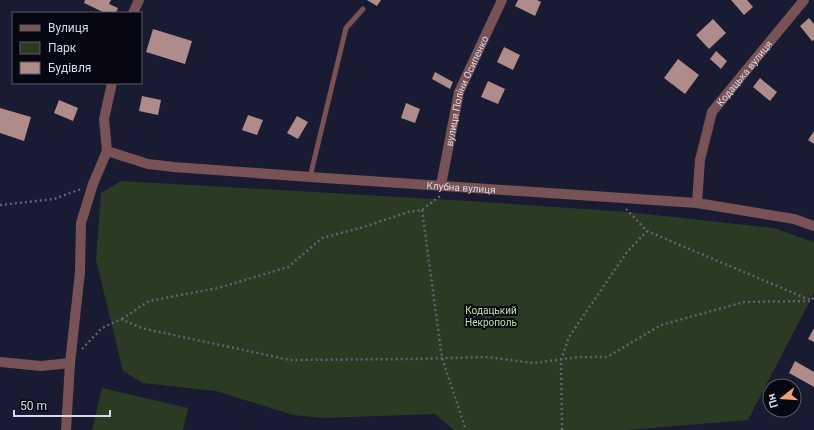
<svg xmlns="http://www.w3.org/2000/svg" width="814" height="430" viewBox="0 0 814 430" font-family="Roboto,sans-serif">
	<style>
		.green { fill: #2a3a23 }
		.building { fill: #af8b8a }
		.lines { fill: none; stroke-linecap: round; stroke-linejoin: round }
		.path { stroke: #606276; stroke-width: 2.5; stroke-dasharray: 2 3; stroke-linecap: butt }
		.service { stroke: #785254; stroke-width: 5 }
		.minor { stroke: #785254; stroke-width: 10 }
		.tertiary { stroke: #785254; stroke-width: 10 }
		.labels { text-anchor: middle; dominant-baseline: central; stroke-width: 4; stroke-linejoin: round; paint-order: stroke }
		.street-label { font-size: 10px; fill: #d7d9e9; stroke: #060710 }
		.park-label { font-size: 10px; fill: #bbe1aa; stroke: #060710 }
	</style>
	<rect width="100%" height="100%" fill="#191b32"/>
	<path class="green" d="M121,181L470,201L627,212L774,228L814,242V293L748,420L627,430H454L435,414L322,418L293,415L216,391L143,383L123,371L96,260L101,193Z
		M102,388L188,408L183,430H92Z"/>
	<path class="building" d="M85,0H111L109,4L118,8L116,13H105L84,3Z
		M367,0H381L377,6Z
		M518,0H537L541,2L535,16L515,6Z
		M731,0H747L753,7L744,15Z
		M809,18L814,24V40L812,41L800,26Z
		M713,19L726,33L709,49L696,35Z
		M153,29L192,41L185,64L146,52Z
		M504,47L520,55L513,70L497,62Z
		M716,51L727,61L721,69L710,59Z
		M678,59L699,75L685,94L664,78Z
		M435,72L453,82L450,89L432,79Z
		M760,78L777,92L770,101L753,87Z
		M488,81L505,89L498,104L481,97Z
		M142,96L161,100L158,115L139,111Z
		M59,100L78,108L73,121L54,113Z
		M406,103L420,109L415,123L401,118Z
		M0,108L31,117L24,141L0,133Z
		M248,115L263,120L257,135L242,130Z
		M297,116L308,122L298,139L287,133Z
		M814,131V144L808,140Z
		M814,328V342L808,339Z
		M795,361L814,372V387L789,373Z"/>
	<g class="lines">
		<path class="path" d="M0,205L54,199L81,189
			M626,209L647,231L810,300
			M422,210L442,358L466,430
			M122,319L149,301L218,288L288,267L322,238L364,227L408,212L422,210L440,196
			M82,349L102,328L121,319L141,328L290,360L411,359L487,357L534,363L579,357H607L661,325L744,302L811,301L814,297
			M562,430L561,360L569,337L627,252L647,231"/>
		<path class="service" d="M310,177L346,28L363,9"/>
		<g class="minor">
			<path d="M133,13L139,0"/>
			<path id="s1" d="M441,185L459,92L502,0"/>
			<path id="s2" d="M697,203L700,160L712,112L804,0"/>
			<path d="M0,362L41,366L70,363"/>
			<path d="M66,430L70,363L80,272L81,223L93,184L107,151L104,119L112,83"/>
		</g>
		<path class="tertiary" id="s3" d="M107,151L148,164L174,167L310,177L697,203L794,219L814,226"/>
	</g>
	<g class="labels">
		<g class="street-label">
			<text stroke="none"><textPath href="#s2" startOffset="143">Кодацька вулиця</textPath></text>
			<text stroke="none"><textPath href="#s1" startOffset="98">вулиця Поліни Осипенко</textPath></text>
			<text stroke="none"><textPath href="#s3" startOffset="357">Клубна вулиця</textPath></text>
		</g>
		<g class="park-label">
			<text x="491" y="310">Кодацький<tspan x="491" dy="12">Некрополь</tspan></text>
		</g>
	</g>
	<rect x="12" y="12" width="130" height="72" fill="#060710" stroke="#5a5b67"/>
	<rect x="20" y="25" width="20" height="6" fill="#785254" stroke="#5a5b67"/>
	<text x="48" y="32" font-size="12" fill="#d7d9e9">Вулиця</text>
	<rect x="20" y="42" width="20" height="12" fill="#2a3a23" stroke="#5a5b67"/>
	<text x="48" y="52" font-size="12" fill="#d7d9e9">Парк</text>
	<rect x="20" y="62" width="20" height="12" fill="#af8b8a" stroke="#5a5b67"/>
	<text x="48" y="72" font-size="12" fill="#d7d9e9">Будівля</text>
	<g transform="translate(782 398) rotate(253)"><circle r="19" fill="#060710" stroke="#5a5b67"/>
	<path d="M0-3L7 15L0 10L-7 15Z" fill="#f0a27a"/>
	<text y="-6" font-size="11" font-weight="bold" text-anchor="middle" fill="#d7d9e9">Пн</text>
	</g>
	<path d="M14 410v6h96v-6" fill="none" stroke="#d7d9e9" stroke-width="2"/>
	<text x="20" y="410" font-size="12" fill="#d7d9e9" stroke="#060710" stroke-width="3" paint-order="stroke">50 m</text>
</svg>
